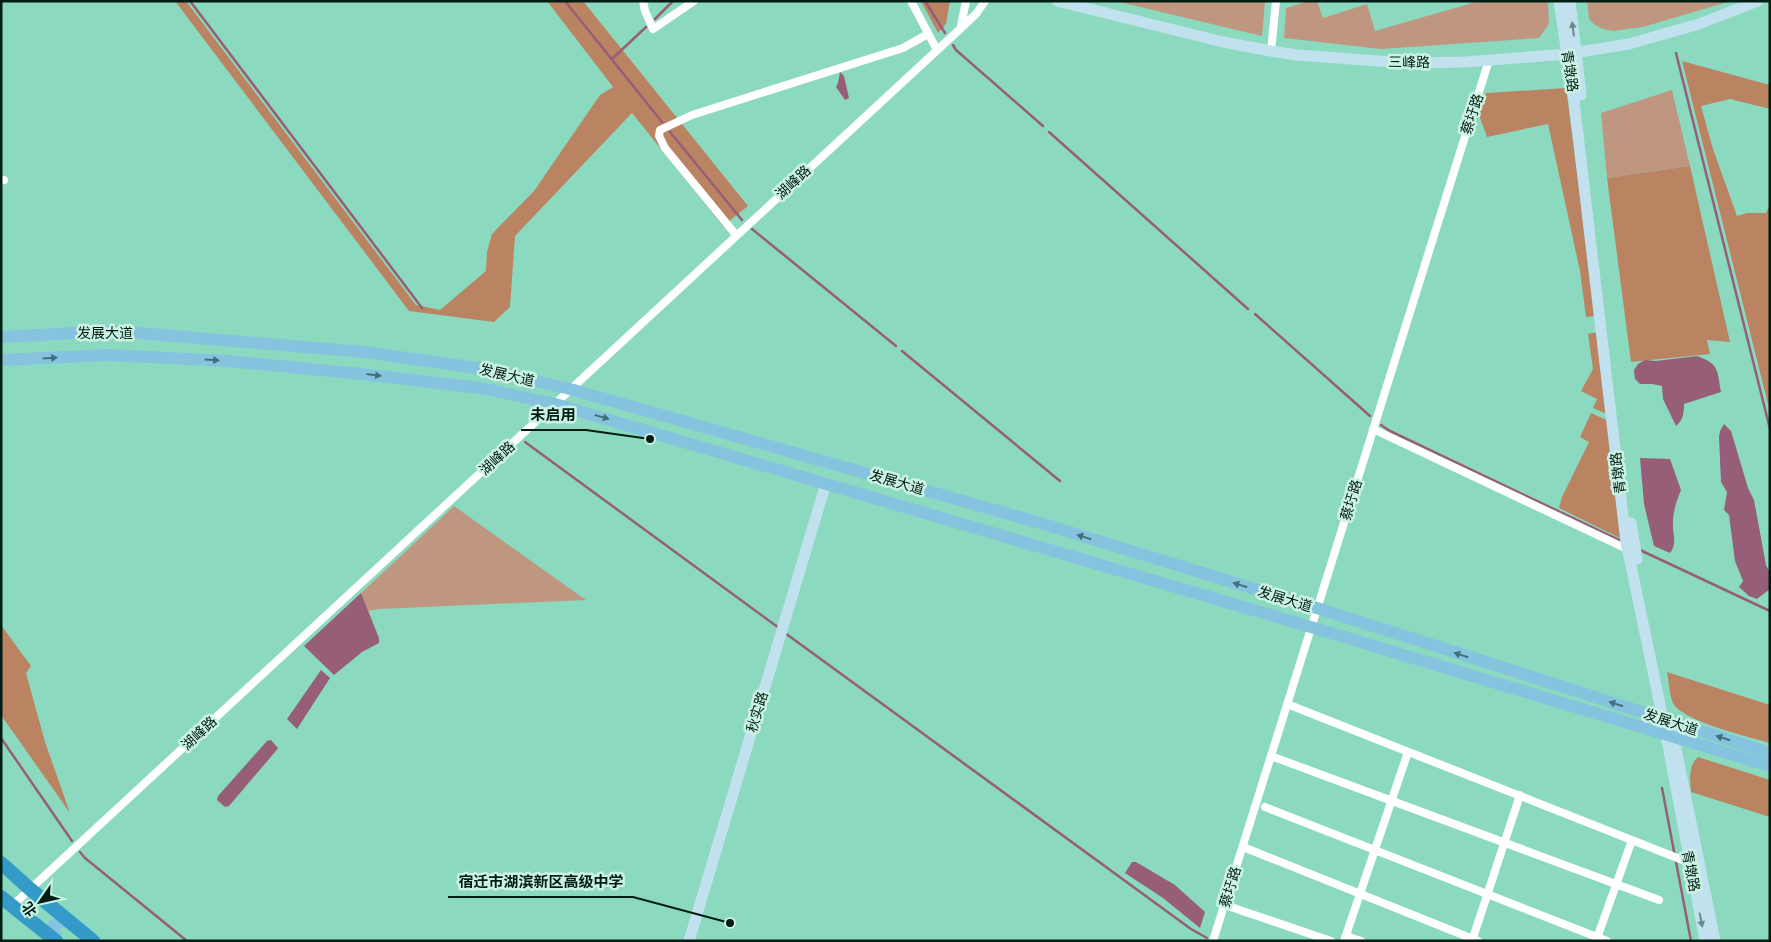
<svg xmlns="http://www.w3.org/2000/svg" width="1771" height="942" viewBox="0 0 1771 942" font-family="Merriweather,'Noto Sans SC',serif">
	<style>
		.green { fill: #bf9781 }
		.forest { fill: #ba8463 }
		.water { fill: #965e77 }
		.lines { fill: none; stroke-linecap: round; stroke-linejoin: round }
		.stream { stroke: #965e77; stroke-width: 2.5 }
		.street { stroke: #fff; stroke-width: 8 }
		.secondary { stroke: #c2e1ef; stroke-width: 11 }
		.primary { stroke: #85c3df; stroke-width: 12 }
		.highway { stroke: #349bc9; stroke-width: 14 }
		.oneway { fill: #6b898c }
		.oneway2 { fill: #42707a }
		.labels { text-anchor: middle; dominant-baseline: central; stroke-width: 5; stroke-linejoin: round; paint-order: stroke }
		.street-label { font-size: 14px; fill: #001d14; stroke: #ccf2e4 }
		.leader { fill: none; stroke: #001d14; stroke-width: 2 }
		.callout-dot { fill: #001d14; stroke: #ccf2e4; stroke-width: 2 }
		.callout-label { font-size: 15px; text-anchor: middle; font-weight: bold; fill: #001d14; stroke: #ccf2e4; stroke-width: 5; stroke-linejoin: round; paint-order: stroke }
	</style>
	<rect width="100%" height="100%" fill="#8bdac0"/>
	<path class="green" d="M1115,1L1265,2L1262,36Z
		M1309,1H1317L1323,18L1367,4L1375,31L1479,1H1548L1549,24L1539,38L1381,49L1284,38L1286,8Z
		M1587,1H1731L1643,27L1613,31L1603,29L1595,25L1589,19Z
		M1672,90L1690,166L1607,178L1601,113Z
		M454,506L586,600L379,609L368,611L361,593Z"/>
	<path class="forest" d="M175,1H186L416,305L440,310L486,271L487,252L492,234L534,191L600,95L613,87L547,1H583L748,206L723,226L632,113L515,236L510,307L494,322L409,311Z
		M921,1H950L946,24L938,33Z
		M1682,61L1770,85V109L1730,99L1701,106L1713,149L1737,216L1747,213H1766L1770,204V412Z
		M1566,88L1596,316L1586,317L1580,271L1548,124L1487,137L1479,115L1486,93Z
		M1690,166L1730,342L1707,340L1710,354L1631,362L1607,178Z
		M1598,332L1607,414L1593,408L1597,399L1581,391L1593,369L1588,334Z
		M1591,413L1609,421L1622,539L1559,508L1562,497L1589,442L1580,437Z
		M1,625L31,666L26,673L45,742L70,813L1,715Z
		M1667,672L1770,705V743C1749,737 1682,721 1673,703C1669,694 1669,681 1667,672Z
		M1698,757L1770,780V817L1691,792C1690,779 1688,766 1698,757Z"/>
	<path class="water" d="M840,72L844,76L849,98L845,100L836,87L838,83Z
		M1697,356C1720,364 1717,371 1721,392L1684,404C1684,414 1683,420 1676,426L1663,399L1662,386L1652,384H1640L1635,379L1634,370L1638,364L1645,360L1656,361Z
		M1724,424L1731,431L1748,488L1754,500L1766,565L1770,573V589L1757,599L1749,596L1739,587L1743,581L1735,561L1729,515L1724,510L1727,492L1721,482L1719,437L1720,431Z
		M1640,458L1670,459L1681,490C1677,500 1673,511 1673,522C1672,533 1678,543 1670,553L1654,546L1644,504Z
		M361,593L379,638V643L362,652L334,675L304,646Z
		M321,670L330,678L297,729L287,719Z
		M271,740L278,748L275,752L229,806L225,807L217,800L218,796L267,741Z
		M1132,862H1136L1175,885L1205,912L1200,928L1163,898L1125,873Z"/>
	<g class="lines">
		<path class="stream" d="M190,1L422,308
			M565,1L662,122
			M925,1L945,33
			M655,19L673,1
			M953,45L956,50L1043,126
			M1676,53L1770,429
			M612,59L646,27
			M670,132L742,220
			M1049,132L1248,309
			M752,229L896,346
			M1255,314L1370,416
			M902,351L1060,481
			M1381,425L1390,431L1621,541
			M525,442L779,628
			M1640,550L1770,611
			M785,633L1191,929L1207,938
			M1,738L72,841
			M1662,788L1691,941
			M80,852L85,858L187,941"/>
		<path class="street" d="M643,1L645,11L653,29L694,1
			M911,1L937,50
			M961,26L966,1
			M1271,51L1276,1
			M1,181L4,180
			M736,235L665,148L659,136L660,130L692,115L903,48L928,34
			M1373,429L1627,549
			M1287,704L1690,863
			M1271,756L1659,900
			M1265,807L1607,941
			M1243,847L1478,941
			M1225,905L1331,941
			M12,906L959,30L976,14L985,1
			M1346,936L1361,941
			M1213,941L1489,60
			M1344,941L1408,752
			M1472,941L1520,795
			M1596,941L1632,840"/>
		<path class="secondary" d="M1057,1L1223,42L1271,51L1297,55L1405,63L1465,62L1567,54L1629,44L1699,24L1758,1
			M1559,1L1574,101L1626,542L1663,719L1705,941
			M1570,1L1581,95
			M1631,523L1637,559
			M1672,729L1715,941
			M689,941L826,483"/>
		<path class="primary" d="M1,337L114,331L364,352L484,369L570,389L1040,523L1317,608L1770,753
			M1,360L108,355L228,361L361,374L481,388L555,404L1311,627L1770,766
			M57,941L53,926L62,921L69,922"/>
		<path class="highway" d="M1,863L30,889L93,941
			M1,897L56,941"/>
	</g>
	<defs><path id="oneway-solid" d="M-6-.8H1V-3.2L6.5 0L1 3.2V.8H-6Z" transform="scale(1.25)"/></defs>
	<g class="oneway">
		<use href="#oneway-solid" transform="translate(1573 29) rotate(-97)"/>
		<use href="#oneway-solid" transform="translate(1701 920) rotate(79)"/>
	</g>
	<g class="oneway2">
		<use href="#oneway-solid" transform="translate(50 358) rotate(-3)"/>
		<use href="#oneway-solid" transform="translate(212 360) rotate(3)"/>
		<use href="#oneway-solid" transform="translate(374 375) rotate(7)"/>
		<use href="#oneway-solid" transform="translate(602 417) rotate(16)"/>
		<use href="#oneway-solid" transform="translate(1084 537) rotate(-163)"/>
		<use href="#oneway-solid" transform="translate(1240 585) rotate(-163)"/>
		<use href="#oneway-solid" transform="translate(1461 655) rotate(-162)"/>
		<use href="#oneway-solid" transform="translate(1616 704) rotate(-162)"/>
		<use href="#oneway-solid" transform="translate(1723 738) rotate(-163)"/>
	</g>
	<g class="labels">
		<g class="street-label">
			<text transform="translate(1409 62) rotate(1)">三峰路</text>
			<text transform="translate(1570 71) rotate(81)">青墩路</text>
			<text transform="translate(1472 114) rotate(-72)">蔡圩路</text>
			<text transform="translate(793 182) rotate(-43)">湖峰路</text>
			<text x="105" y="333">发展大道</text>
			<text transform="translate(507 375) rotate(13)">发展大道</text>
			<text transform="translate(497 458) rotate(-43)">湖峰路</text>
			<text transform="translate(1618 473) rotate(-97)">青墩路</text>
			<text transform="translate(897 482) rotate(16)">发展大道</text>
			<text transform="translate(1351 500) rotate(-73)">蔡圩路</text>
			<text transform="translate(1285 599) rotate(17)">发展大道</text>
			<text transform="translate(757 712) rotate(-73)">秋实路</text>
			<text transform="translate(1671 722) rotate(18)">发展大道</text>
			<text transform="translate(199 733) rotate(-43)">湖峰路</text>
			<text transform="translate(1691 871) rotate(79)">青墩路</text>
			<text transform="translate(1230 887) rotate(-73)">蔡圩路</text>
		</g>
	</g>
	<path class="leader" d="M650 439L586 430H521M730 923L633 897H448"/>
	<g class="callout-dot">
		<circle cx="650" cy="439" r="5"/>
		<circle cx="730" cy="923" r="5"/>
	</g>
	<g class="callout-label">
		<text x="553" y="420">未启用</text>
		<text x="541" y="887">宿迁市湖滨新区高级中学</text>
	</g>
	<rect width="1771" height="942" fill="none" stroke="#001d14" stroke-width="5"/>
	<g transform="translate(40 902) rotate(236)" stroke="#ccf2e4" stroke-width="4" paint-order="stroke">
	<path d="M0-4L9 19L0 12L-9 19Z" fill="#001d14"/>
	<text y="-8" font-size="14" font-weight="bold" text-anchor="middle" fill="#001d14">北</text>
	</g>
</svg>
